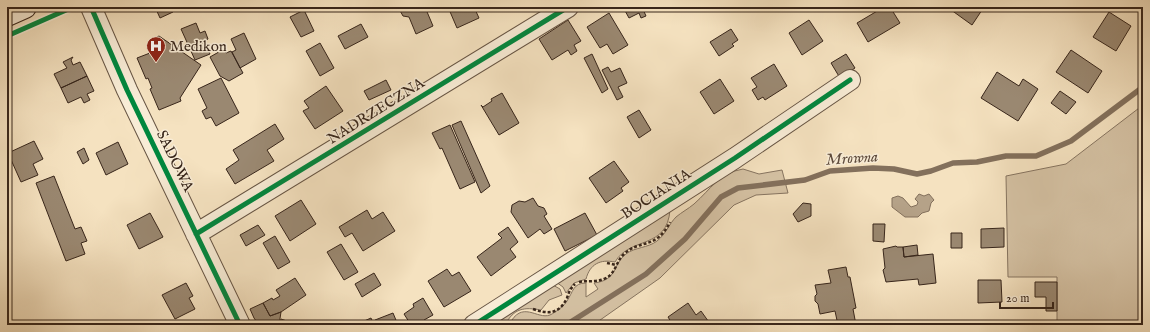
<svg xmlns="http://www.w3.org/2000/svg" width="1150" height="332" viewBox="0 0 1150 332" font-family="'IM FELL English',serif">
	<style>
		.green { fill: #d5c2a4; stroke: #867460 }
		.water { fill: #b5a288; stroke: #83705c }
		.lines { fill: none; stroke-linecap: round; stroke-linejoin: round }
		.stream { stroke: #83705c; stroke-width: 5.5 }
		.building { fill: #9a8871; stroke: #38261b }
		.street-casing { stroke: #675544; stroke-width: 22 }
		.secondary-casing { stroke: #38261b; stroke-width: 24 }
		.path { stroke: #38261b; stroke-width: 2.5; stroke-dasharray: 3 2; stroke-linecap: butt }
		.street { stroke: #f8ecd6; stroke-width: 20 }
		.secondary { stroke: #f8ecd6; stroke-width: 22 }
		.cycleway-casing { stroke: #f8ecd6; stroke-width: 8 }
		.cycleway { stroke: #00873e; stroke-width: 5 }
		.labels { text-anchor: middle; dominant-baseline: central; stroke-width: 3; stroke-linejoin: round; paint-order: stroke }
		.poi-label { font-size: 15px; fill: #38261b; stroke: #f8ecd6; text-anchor: start }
		.street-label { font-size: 15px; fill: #38261b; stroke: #f8ecd6 }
		.water-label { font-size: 16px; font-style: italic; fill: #5e4b3c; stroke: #f8ecd6 }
	</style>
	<rect width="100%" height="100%" fill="#f5e2c0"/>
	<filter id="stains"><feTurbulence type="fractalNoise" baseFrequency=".005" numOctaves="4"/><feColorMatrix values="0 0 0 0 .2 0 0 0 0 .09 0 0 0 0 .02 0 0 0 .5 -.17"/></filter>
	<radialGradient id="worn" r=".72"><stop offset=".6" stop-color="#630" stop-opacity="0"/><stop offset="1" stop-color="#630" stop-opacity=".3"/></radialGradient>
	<path class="green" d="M1143,105V325H1057V277H1008L1006,176L1066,164Z
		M743,169L759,174L782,170L788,193L756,195L734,205L660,278L593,325H509C522,299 537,320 550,315C556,312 564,306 567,301C573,292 573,283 586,283V297L598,289L594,283C618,280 612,265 626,254C635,247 648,248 657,241C666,234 669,224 676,217C682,212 688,209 694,204C711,189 719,173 743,169Z
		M670,210C667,250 630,236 615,262C600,259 590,264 586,279L574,283L566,293L563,287L556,282Z
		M551,284L560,289L562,295L549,300L541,310C524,307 514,308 505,325H482Z"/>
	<path class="water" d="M919,194L924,196L929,194L934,200L931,203L929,211L922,213L918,217H905L892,207V198L898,196L903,198L911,207L917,205L918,202L915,199Z"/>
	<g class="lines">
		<path class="stream" d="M566,325L646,274L685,239L721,197L738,188L805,180L830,171L873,168L894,169L917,174L931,171L953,163L977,162L1006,156H1036L1071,141L1143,87"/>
	</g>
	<path class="building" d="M155,7H171L173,12L160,18Z
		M398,7H425L433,26L416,34L409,17L403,16Z
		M448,7H474L479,18L457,28Z
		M623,7H642L646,16L641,18L639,13L629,18Z
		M884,7H890L900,23L868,42L857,23Z
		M947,7H984L972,25Z
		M304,10L314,31L301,37L290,17Z
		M1109,12L1131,26L1116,51L1093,37Z
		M609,13L628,45L613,54L607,44L600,48L587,27Z
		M568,20L581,41L574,45L577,51L571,55L568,50L552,60L539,39Z
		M809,20L823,41L802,55L789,33Z
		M196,23L200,33L205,31L208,39L204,41L210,54L195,60L181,29Z
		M361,24L368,37L345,49L338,36Z
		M731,29L738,40L732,44L734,46L719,56L710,42Z
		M244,33L256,59L240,68L232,52L236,50L231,39Z
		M159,36L201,65L180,98L181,101L159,110L150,89L152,88L148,78L146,79L137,58L163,48L157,37Z
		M320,43L334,68L320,76L306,51Z
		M224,49L226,53L231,51L243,73L229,81L220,76L210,57Z
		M1071,50L1102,71L1088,93L1056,72Z
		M592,54L608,89L602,93L584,58Z
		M846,54L855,68L840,78L831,63Z
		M73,57L71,60L73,65L80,62L87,76L61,88L54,74L67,68L63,62Z
		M774,64L787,86L765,100L763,97L758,100L752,90L757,87L751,78Z
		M608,67L611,72L620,68L627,83L618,87L623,97L617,100L602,70Z
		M997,72L1019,86L1023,79L1038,89L1018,121L981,98Z
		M87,76L94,91L87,94L90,100L84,103L81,97L68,103L61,88Z
		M221,78L239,113L216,126L211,117L206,119L202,111L207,108L198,89Z
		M720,79L734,101L714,114L700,92Z
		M386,80L391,90L369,100L364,91Z
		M326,86L343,111L315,129L303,111L309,108L304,101Z
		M1060,91L1076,102L1066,114L1051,103Z
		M502,93L519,123L499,135L481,105L483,107L492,101L491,99Z
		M639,110L651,130L639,138L627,117Z
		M461,121L490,186L481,193L452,125Z
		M275,124L284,139L267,150L274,161L235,184L226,169L239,160L233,150Z
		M450,125L475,182L460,189L442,148L440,149L432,133Z
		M34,141L43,159L33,164L38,175L21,182L8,153Z
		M118,142L128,164L106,175L96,153Z
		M84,148L89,160L83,164L77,152Z
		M614,161L629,182L621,188L623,191L606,203L589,178Z
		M54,176L75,229L81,227L87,241L81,243L85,254L66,261L36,183Z
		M533,198L538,206L544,208L547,214L544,216L552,229L544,234L540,229L528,238L511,212L512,205L519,201L525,202Z
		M301,200L316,224L290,241L275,216Z
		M803,203L811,204V216L798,222L793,214Z
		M367,210L372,219L383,212L395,231L363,251L352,233L345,237L339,227Z
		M150,213L163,237L139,249L127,225Z
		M585,213L597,235L565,251L554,229Z
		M873,224H885L884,242L873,241Z
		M258,225L265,235L246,246L240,235Z
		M508,227L518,242L510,249L516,257L491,276L477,257L502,238L498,234Z
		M1004,228V247L981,248V229Z
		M951,233H962V248H951Z
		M275,236L290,262L278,269L263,243Z
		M341,244L358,272L344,280L327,252Z
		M917,245L918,255L904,257L903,247Z
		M896,246L897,247H903L904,257L933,254L936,283L919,285L918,279L886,282L883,270L885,268L883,249Z
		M846,267L848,277H850L856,308L853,309L856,325H838L835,311L820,314L818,304L815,301V296L817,294L815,285L831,283L828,270Z
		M447,269L452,276L459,272L471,291L444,307L428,281Z
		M374,273L381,285L362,297L355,284Z
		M295,278L306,295L281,312L270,316L263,303L272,298L273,300L280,296L276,290Z
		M978,280H1001L1002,302L978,303Z
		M1035,282H1057V311H1046V297H1035Z
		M186,283L193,296L189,298L195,309L175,319L162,295Z
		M423,298L433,315L424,320L425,323L422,325H411L404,314L414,307L413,304Z
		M263,303L270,316L281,312L279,325H259L254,318L250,309Z
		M688,303L696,315L701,311L711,325H673L668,317Z
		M393,313L398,325H376L375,320Z
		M371,318L374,325H355Z
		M281,319L299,325H279Z"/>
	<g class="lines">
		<g class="street-casing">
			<path id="street" d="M91,7L127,90L240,325
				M196,234L568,7
				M474,325L735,158L850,80"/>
		</g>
		<g class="secondary-casing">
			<path id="secondary" d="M7,15L25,7"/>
		</g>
		<path class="path" d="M607,263L616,265
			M579,282C588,280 597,283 606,278C616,273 616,261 624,254C640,239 656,250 670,222
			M533,309C547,314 559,315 567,298C569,292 570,289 575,284"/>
		<use href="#street" class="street"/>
		<use href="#secondary" class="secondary"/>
		<g class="cycleway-casing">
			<path id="cycleway" d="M91,7L127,90L240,325
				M7,36L73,7
				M196,234L568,7
				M474,325L735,158L850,80"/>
		</g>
		<use href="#cycleway" class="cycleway"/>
	</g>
	<defs>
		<g id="hospital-pin" transform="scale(1)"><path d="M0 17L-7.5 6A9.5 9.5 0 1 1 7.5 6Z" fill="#8f2418" stroke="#f8ecd6"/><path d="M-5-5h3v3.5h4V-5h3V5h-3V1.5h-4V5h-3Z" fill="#fff"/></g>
	</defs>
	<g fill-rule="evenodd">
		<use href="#hospital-pin" x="156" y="46"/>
	</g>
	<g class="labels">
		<g class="poi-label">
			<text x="170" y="46">Medikon</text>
		</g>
		<g class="street-label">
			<text transform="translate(376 111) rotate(-32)">NADRZECZNA</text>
			<text transform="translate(175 161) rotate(64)">SADOWA</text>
			<text transform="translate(656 194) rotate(-33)">BOCIANIA</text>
		</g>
		<g class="water-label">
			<text transform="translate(852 159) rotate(-4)">Mrowna</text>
		</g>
	</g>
	<rect width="1150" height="332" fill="none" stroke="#f5e2c0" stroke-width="24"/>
	<rect x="8" y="8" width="1134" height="316" fill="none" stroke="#38261b" stroke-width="2"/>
	<rect x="12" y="12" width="1126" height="308" fill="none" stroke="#38261b"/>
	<path d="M1000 302v6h53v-6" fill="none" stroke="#38261b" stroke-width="2"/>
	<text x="1006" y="302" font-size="12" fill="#38261b" stroke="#f8ecd6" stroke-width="3" paint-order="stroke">20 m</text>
	<rect width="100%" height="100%" filter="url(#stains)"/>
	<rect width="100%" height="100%" fill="url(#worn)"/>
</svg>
